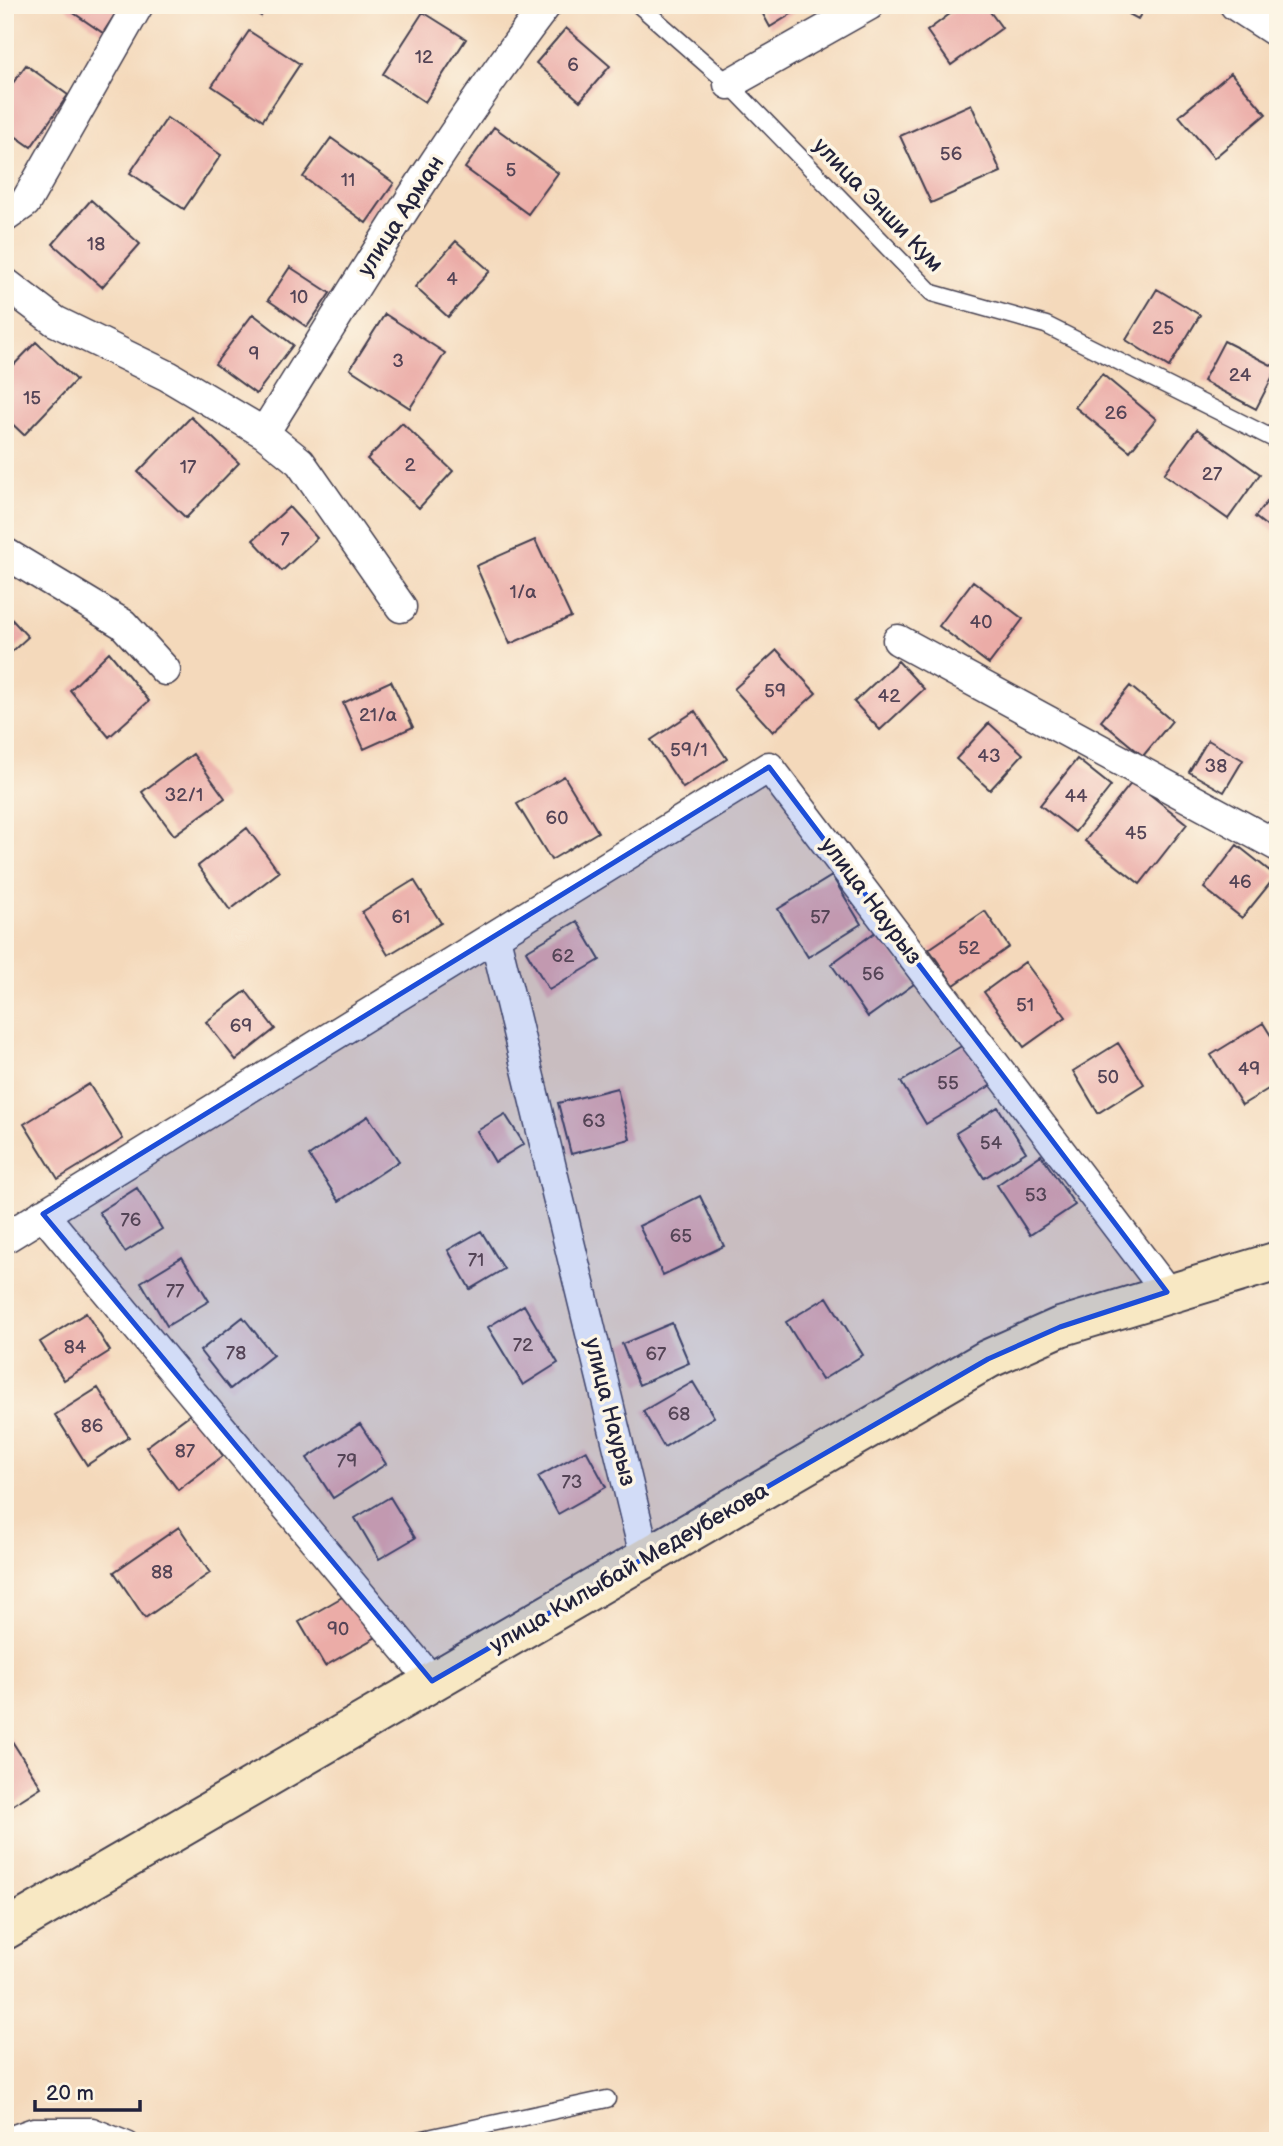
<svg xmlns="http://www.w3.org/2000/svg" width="1283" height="2146" viewBox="0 0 1283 2146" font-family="'Balsamiq Sans',sans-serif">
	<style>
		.building { fill: #ebaca7 }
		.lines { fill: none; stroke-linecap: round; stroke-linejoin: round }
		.service-casing { stroke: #423d4e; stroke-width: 19 }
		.minor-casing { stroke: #423d4e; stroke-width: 33 }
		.secondary-casing { stroke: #423d4e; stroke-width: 42 }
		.service { stroke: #fff; stroke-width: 16 }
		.minor { stroke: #fff; stroke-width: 30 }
		.secondary { stroke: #f8e8c3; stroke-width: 38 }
		.marked { fill: #1d4ed8; fill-opacity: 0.2; stroke: #1d4ed8; stroke-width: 5; stroke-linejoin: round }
		.labels { text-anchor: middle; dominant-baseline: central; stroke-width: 7; stroke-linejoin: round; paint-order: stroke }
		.number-label { font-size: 19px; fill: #544456 }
		.street-label { font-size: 23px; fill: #22223b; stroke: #fcf5e5 }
	</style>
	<rect width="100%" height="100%" fill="#fcf5e5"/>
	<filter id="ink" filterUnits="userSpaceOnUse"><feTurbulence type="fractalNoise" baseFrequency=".0143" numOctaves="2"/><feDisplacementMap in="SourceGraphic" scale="14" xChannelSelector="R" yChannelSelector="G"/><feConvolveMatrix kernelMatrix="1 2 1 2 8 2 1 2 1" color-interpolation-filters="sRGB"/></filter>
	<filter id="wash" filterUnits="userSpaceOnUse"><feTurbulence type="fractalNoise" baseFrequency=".00686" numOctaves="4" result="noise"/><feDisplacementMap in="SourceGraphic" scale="28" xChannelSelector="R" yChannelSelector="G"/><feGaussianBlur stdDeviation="1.57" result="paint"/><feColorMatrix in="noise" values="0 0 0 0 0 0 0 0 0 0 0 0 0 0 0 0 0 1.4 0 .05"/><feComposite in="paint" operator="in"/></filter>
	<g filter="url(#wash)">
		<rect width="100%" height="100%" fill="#f4d9bb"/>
		<g id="blocks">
			<path class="building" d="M62,5H121L103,33Z
				M244,5H268L261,16Z
				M758,5H806L770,27Z
				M962,5H985L1002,28L951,65L927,31Z
				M1112,5H1146L1138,19Z
				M423,12L466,39L425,102L383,74Z
				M566,28L610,66L580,101L536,63Z
				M249,31L300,64L263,120L212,86Z
				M26,65L68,95L31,147L5,129V94Z
				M1231,73L1266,114L1214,158L1179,116Z
				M971,104L1001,172L931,203L900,136Z
				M167,118L221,155L184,209L130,173Z
				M494,127L558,173L528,214L465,168Z
				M331,138L394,183L366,223L303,177Z
				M91,200L140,244L102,287L53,244Z
				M456,241L490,271L448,317L415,287Z
				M290,267L330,293L307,327L268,300Z
				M1157,289L1200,315L1169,367L1126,340Z
				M253,314L293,345L256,394L215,364Z
				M385,314L445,353L410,408L350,369Z
				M1224,341L1277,368L1256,409L1203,381Z
				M36,342L76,380L24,435L5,417V374Z
				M1102,374L1156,419L1130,451L1075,407Z
				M191,417L239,463L186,518L138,472Z
				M402,423L453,471L419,508L367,459Z
				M1197,429L1260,474L1228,519L1164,474Z
				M1278,488V535L1255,517Z
				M289,507L317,538L282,571L253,540Z
				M535,540L571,617L510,644L476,566Z
				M973,581L1023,619L989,664L939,626Z
				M5,612L28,637L5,658Z
				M777,650L816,693L773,732L734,689Z
				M109,652L149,701L109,737L70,690Z
				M898,661L924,689L880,730L854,702Z
				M391,681L413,727L364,749L343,703Z
				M1130,686L1172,721L1143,756L1101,721Z
				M695,711L727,759L683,788L651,740Z
				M989,723L1023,754L990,790L956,759Z
				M1208,740L1243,760L1224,792L1189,772Z
				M193,754L225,798L174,835L142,792Z
				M1077,759L1111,786L1075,832L1040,805Z
				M564,776L598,832L551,860L517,804Z
				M1133,781L1187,824L1140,884L1085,841Z
				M247,828L279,872L230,910L198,866Z
				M1237,845L1276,876L1242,918L1204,888Z
				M832,876L861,924L808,957L778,909Z
				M414,880L441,923L388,955L362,912Z
				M985,911L1009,947L954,985L929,949Z
				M577,921L600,960L549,990L526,951Z
				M877,931L914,984L868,1017L831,964Z
				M1025,962L1066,1017L1024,1047L984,992Z
				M246,991L275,1029L236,1060L206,1022Z
				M1263,1023L1278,1047V1083L1242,1105L1211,1055Z
				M970,1041L995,1083L926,1124L901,1082Z
				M1118,1043L1144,1084L1098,1113L1073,1071Z
				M89,1084L123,1139L58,1179L24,1124Z
				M617,1088L630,1139L571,1154L558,1103Z
				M998,1107L1026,1152L984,1178L956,1133Z
				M505,1114L524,1144L495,1162L477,1131Z
				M368,1116L399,1161L339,1201L309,1156Z
				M1041,1155L1075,1205L1030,1235L997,1185Z
				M137,1188L162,1229L125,1252L99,1212Z
				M700,1196L724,1246L663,1275L639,1226Z
				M481,1231L504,1269L470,1289L448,1250Z
				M182,1257L209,1301L167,1326L141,1282Z
				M827,1297L863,1355L822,1380L786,1322Z
				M524,1305L558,1363L523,1385L488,1327Z
				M86,1313L110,1351L64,1380L40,1342Z
				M243,1317L273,1355L230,1389L200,1351Z
				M672,1323L689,1363L639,1385L622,1344Z
				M693,1382L714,1417L664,1447L643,1411Z
				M98,1388L129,1437L87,1465L55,1415Z
				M192,1413L223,1456L178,1490L146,1447Z
				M360,1424L386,1464L333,1498L307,1458Z
				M586,1450L606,1487L558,1514L538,1477Z
				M390,1497L415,1538L379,1559L355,1518Z
				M179,1527L210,1573L145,1618L114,1572Z
				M351,1592L376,1637L325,1666L299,1622Z
				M10,1738L41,1787L5,1810V1741Z"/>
		</g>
	</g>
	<g filter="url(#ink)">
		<use href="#blocks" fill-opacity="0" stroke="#423d4e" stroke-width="2"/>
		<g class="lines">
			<g class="service-casing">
				<path id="service" d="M639,5L729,84L932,293L1046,325L1278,441
					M5,2136L33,2126H93L130,2141
					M414,2141L607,2099"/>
			</g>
			<g class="minor-casing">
				<path id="minor" d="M1235,5L1278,33
					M729,84L869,5
					M5,217L25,203L138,5
					M5,283L55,321L168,376L264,433L300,462L401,607
					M264,433C355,288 442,141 546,5
					M5,553L123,624L165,670
					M898,640L1278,846
					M495,937L646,1560
					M43,1214L432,1681
					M5,1238L769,767L1167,1292"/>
			</g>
			<g class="secondary-casing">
				<path id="secondary" d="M5,1930L988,1359L1060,1327L1278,1261"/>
			</g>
			<use href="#service" class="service"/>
			<use href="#minor" class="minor"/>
			<use href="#secondary" class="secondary"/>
		</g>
	</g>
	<path class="marked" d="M769,767L1167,1292L1060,1327L988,1359L432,1681L43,1214Z"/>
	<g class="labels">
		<g class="number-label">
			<text x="424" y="57">12</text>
			<text x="573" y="65">6</text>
			<text x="951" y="154">56</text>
			<text x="511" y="170">5</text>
			<text x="348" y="180">11</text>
			<text x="96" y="244">18</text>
			<text x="452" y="279">4</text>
			<text x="299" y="297">10</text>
			<text x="1163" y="328">25</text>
			<text x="254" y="354">9</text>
			<text x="398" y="361">3</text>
			<text x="1240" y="375">24</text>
			<text x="32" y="398">15</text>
			<text x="1116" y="413">26</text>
			<text x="410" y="465">2</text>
			<text x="188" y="467">17</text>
			<text x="1212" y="474">27</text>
			<text x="285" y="539">7</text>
			<text x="523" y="592">1/а</text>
			<text x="981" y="622">40</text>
			<text x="775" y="691">59</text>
			<text x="889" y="696">42</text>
			<text x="378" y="715">21/а</text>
			<text x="689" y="750">59/1</text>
			<text x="989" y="756">43</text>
			<text x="1216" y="766">38</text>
			<text x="184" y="795">32/1</text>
			<text x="1076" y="796">44</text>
			<text x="557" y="818">60</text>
			<text x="1136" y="833">45</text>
			<text x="1240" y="882">46</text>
			<text x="401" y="917">61</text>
			<text x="820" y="917">57</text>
			<text x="969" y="948">52</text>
			<text x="563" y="956">62</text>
			<text x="873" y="974">56</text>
			<text x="1025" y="1005">51</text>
			<text x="241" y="1026">69</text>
			<text x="1249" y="1069">49</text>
			<text x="1108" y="1077">50</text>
			<text x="948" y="1083">55</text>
			<text x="594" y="1121">63</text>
			<text x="991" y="1143">54</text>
			<text x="1036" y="1195">53</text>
			<text x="131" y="1220">76</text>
			<text x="681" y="1236">65</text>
			<text x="476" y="1260">71</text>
			<text x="175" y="1291">77</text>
			<text x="523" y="1345">72</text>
			<text x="75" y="1347">84</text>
			<text x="236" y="1353">78</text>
			<text x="656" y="1354">67</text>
			<text x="679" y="1414">68</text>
			<text x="92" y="1426">86</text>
			<text x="185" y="1451">87</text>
			<text x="347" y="1461">79</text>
			<text x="572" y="1482">73</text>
			<text x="162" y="1572">88</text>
			<text x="338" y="1629">90</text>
		</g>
		<g class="street-label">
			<text transform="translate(878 205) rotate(46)">улица Энши Кум</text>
			<text transform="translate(401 216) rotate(-57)">улица Арман</text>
			<text transform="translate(871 901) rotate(53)">улица Наурыз</text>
			<text transform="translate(610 1412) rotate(76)">улица Наурыз</text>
			<text transform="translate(629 1568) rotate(-30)">улица Килыбай Медеубекова</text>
		</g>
	</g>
	<rect width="1283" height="2146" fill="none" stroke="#fcf5e5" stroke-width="28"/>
	<path d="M35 2100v10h105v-10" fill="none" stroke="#22223b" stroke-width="3.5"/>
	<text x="46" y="2100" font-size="21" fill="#22223b" stroke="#fcf5e5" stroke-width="5" paint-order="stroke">20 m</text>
</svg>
